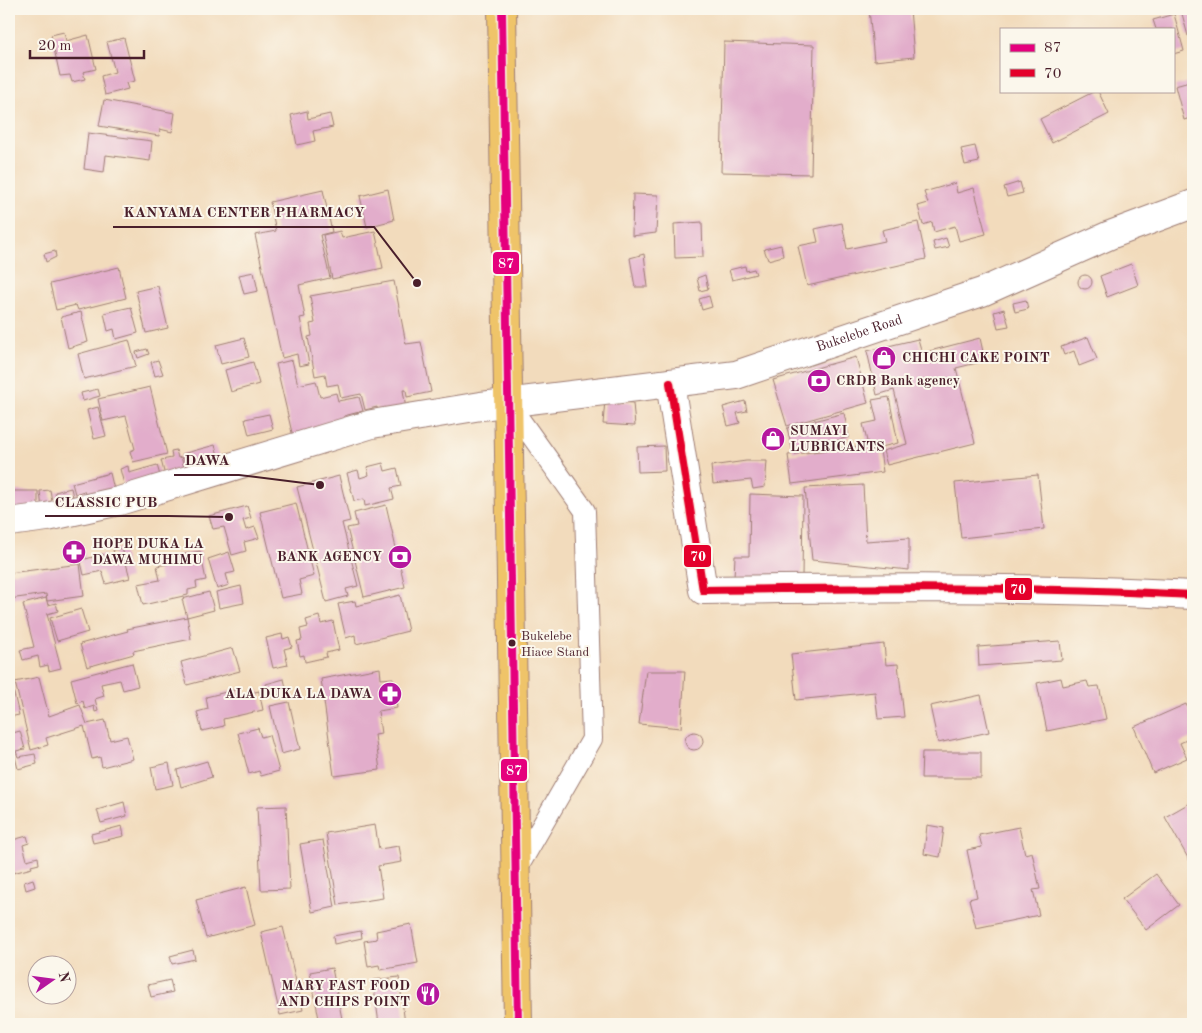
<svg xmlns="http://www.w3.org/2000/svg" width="1202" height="1033" viewBox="0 0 1202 1033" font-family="'Old Standard TT',serif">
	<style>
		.building { fill: #e2adcb }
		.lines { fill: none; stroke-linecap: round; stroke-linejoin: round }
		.lane-casing { stroke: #9e7d74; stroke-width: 22 }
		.street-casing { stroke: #9e7d74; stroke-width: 30 }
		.highway-casing { stroke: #9e7d74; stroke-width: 30 }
		.lane { stroke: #fff; stroke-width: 20 }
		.street { stroke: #fff; stroke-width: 28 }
		.highway { stroke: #efc469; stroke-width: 28 }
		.bus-1-casing { stroke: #fbf7ec; stroke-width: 11 }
		.bus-2-casing { stroke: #fbf7ec; stroke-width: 11 }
		.bus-1 { stroke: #e5007d; stroke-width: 8 }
		.bus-2 { stroke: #e4002b; stroke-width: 8 }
		.bus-dot { fill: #4a1f2b; stroke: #fbf7ec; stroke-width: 2 }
		.labels { text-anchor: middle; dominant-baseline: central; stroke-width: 4; stroke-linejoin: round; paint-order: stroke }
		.bus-label { font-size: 13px; fill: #4a1f2b; stroke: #fbf7ec; text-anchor: start }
		.street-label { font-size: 14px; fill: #4a1f2b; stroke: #fbf7ec }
		.poi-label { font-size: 14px; font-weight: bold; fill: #4a1f2b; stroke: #fbf7ec; text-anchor: start }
		.leader { fill: none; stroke: #4a1f2b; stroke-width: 2 }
		.callout-dot { fill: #4a1f2b; stroke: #fbf7ec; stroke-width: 2 }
		.callout-label { font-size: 15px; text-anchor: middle; font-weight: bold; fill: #4a1f2b; stroke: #fbf7ec; stroke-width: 4; stroke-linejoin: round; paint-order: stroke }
		.line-badge { stroke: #fbf7ec; stroke-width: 2 }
		.badge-label { font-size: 14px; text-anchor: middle; font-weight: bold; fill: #fff }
	</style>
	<rect width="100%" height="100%" fill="#fbf7ec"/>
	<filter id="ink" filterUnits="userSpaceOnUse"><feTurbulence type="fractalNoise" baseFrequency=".02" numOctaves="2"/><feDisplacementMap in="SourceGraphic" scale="10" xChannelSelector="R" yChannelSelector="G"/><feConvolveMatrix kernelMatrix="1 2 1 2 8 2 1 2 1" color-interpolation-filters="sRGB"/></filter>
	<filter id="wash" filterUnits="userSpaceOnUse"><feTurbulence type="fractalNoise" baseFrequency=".0096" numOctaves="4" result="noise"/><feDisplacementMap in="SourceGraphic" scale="20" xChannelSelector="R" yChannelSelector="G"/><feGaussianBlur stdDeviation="1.12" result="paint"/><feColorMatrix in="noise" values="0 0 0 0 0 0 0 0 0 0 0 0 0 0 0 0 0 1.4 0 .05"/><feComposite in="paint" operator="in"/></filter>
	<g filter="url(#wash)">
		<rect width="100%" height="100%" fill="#f2dbbc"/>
		<g id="blocks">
			<path class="building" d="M869,9H910L914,57L874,61Z
				M1193,9V34L1188,36L1181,10Z
				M1174,14L1184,51L1173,54V29H1156L1153,20Z
				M64,32L66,41L88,35L96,69L83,72L85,79L72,82L70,75L60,76L51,35Z
				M124,38L135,81L126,83L128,89L105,95L101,76L115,72L107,42Z
				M724,42L814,45L811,174L721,172Z
				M1193,81V117L1184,120L1175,86Z
				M1095,91H1098L1109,114L1052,143L1040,119Z
				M104,100L175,113L172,132L160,129L159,136L99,126Z
				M307,111L308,119L330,114L333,127L313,131L315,141L297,145L291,115Z
				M88,133L152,141L150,161L106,155L104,172L84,169Z
				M975,146L979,162L965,165L961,149Z
				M1020,182L1023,193L1007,197L1004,187Z
				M955,183L957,193L974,188L986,234L959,241L955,226L934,232L932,222L923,225L918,206L928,203L924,192Z
				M388,189L394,220L367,227L360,196Z
				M323,190L332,232L320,235L330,278L299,285L305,317L300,318L309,364L299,366L297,354L282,358L255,235L276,231L270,202Z
				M633,194L658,195L656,233L632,236Z
				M702,222L703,257L675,258L674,224Z
				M918,222L926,259L807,286L798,246L818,242L815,229L842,223L847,249L885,241L882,230Z
				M340,231L342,238L375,231L383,268L332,279L323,235Z
				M946,238L949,247L935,250L933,242Z
				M781,245L783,256L768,260L764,249Z
				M55,251L56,257L46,262L44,254Z
				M644,254L648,287H635L630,258Z
				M1131,264L1138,285L1107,297L1100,276Z
				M745,266L746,271L754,269L756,274L732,280L729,270Z
				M119,267L126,298L78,310L76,305L56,310L50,284Z
				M254,272L258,291L244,294L239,275Z
				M1078 282a7 7 0 1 1 14 0a7 7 0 1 1-14 0Z
				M705,275L708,289L700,291L697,278Z
				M394,281L406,344L421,342L431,392L407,397L406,390H403L406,409L378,415L377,407L365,410L361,394L341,398L338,384L327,386L325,374L315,376L308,337L312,336L310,324L315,323L310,296Z
				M158,286L168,328L146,333L136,291Z
				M709,296L712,307L702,310L699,299Z
				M1026,300L1028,309L1015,312L1013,303Z
				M131,307L138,333L116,339L114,329L108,331L104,313Z
				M1004,309L1009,326L998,328L994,312Z
				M81,312L88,342L68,348L61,317Z
				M1088,337L1097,359L1079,366L1074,351L1064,355L1061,347Z
				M244,338L249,357L221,364L216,345Z
				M980,338L985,361L956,368L975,443L887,465L883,451L907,444L894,390L877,395L867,351L918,339L922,353Z
				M129,340L136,366L84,379L78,354Z
				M147,349L149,354L138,358L136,352Z
				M856,357L868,403L787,426L773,380Z
				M158,360L163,374L155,376L151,362Z
				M292,360L298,385L316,381L320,397L336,393L338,401L359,397L363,411L344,416L346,426L293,437L276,364Z
				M253,362L259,384L231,392L225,370Z
				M150,387L167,454L133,462L130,451L135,449L126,416L103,421L98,399Z
				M98,389L100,396L83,401L81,393Z
				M889,397L898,443L869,450L863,424L877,421L872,400Z
				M605,400L633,403L635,426L603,424Z
				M745,401L747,411L737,413L740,423L728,426L723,407Z
				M98,407L106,436L94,439L87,410Z
				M844,413L849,437L793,452L787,428Z
				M269,414L273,429L249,435L245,419Z
				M215,445L220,462L187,471L182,454Z
				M867,445L868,451L880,450L883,472L792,484L788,455Z
				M664,446L665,471L638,472L637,447Z
				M176,450L178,458L181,457L185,471L165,476L161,460L172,458L171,451Z
				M746,461H767L765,487L753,489L751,480L713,484L711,466Z
				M383,463L385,471L397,468L401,486L391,488L394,499L365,506L364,499L354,501L347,473L358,470L360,478L369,475L367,467Z
				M157,465L161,479L125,488L120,469L128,466L129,473Z
				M110,473L115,494L88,507L84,491L75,494L72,483Z
				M1038,475L1044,529L961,538L955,483Z
				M339,476L350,521L342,523L358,586L346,589L348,596L326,602L297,487Z
				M863,485L866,541L909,538V570L812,560L805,488Z
				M71,488L73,497L83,494L85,504L58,509L55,492Z
				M50,490L53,507L42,509L40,491Z
				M11,491H38V510H11Z
				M750,494L803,496L802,579L734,578L735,556H749Z
				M296,503L314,576L299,580L302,594L281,598L260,512Z
				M386,505L405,587L364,597L347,528L357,526L354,513Z
				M247,506L251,518L243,520L246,530L255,527L259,538L244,542L246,551L232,555L224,527L213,529L209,516Z
				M83,547L86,559L103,554L106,561L116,559L113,550L122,548L130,578L106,584L102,571L84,575L81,562L76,563L72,550Z
				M200,551L206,580L196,582L197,588L188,590V595L143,605L138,584L160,580L157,566L172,563L171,557Z
				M229,552L235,572L226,574L229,585L217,589L208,559Z
				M80,564L84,596L47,601L46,594L9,599V573Z
				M241,586L244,603L219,608L216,592Z
				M209,592L214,610L187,617L182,599Z
				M400,595L408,631L356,644L355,635L346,638L338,604L355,601L356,606Z
				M46,598L48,605L56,603L58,611L47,614L61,668L49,671L48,665L40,667L38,656L23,660L20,650L34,647L23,604Z
				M81,609L88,632L57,641L50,618Z
				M319,616L321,624L333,621L339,650L326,653L327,657L305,662L304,655L300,656L297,641L302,640L300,629L308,627L306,620Z
				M187,617L191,639L133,651L134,654L87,667L80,644L128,631L127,629Z
				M282,634L283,639L289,637L292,647L284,649L288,665L273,668L266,638Z
				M1060,641L1062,660L979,666L978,647Z
				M884,644L886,665L898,664L904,717L878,719L875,692L796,700L791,654Z
				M233,648L240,671L187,685L181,662Z
				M132,663L138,686L123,690L120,680L101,684L104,696L95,699L98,711L95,712L94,706L85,709L83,701L77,703L71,679Z
				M380,668L381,679L393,678L397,708L378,711L381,734L375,735L380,770L334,776L321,679Z
				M646,671H685L681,728L639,724Z
				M39,677L49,716L80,705L87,724L105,720L110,740L127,736L133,759L102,767L100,757L92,759L84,726L46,738L48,745L31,750L15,682Z
				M1061,678L1063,686L1087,681L1089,687L1099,686L1106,719L1047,731L1037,683Z
				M284,679L287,692L270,697L266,684Z
				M9,681H11L19,715L9,717Z
				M238,689L239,696L259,691L263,710L223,719L224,726L202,731L197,712L208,709L206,697Z
				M981,695L989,732L938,743L930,706Z
				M289,702L300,749L281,754L270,706Z
				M1186,704L1193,720V737L1180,743L1187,758L1153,773L1134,727Z
				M258,728L261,737L269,735L279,771L261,776L259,771L249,774L238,733Z
				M20,731L25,749L16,751L18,757L35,754L37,764L18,769L15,757L9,759V734Z
				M685 741a9 9 0 1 1 18 0a9 9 0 1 1-18 0Z
				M922,752H981V778H921Z
				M207,761L212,777L181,787L177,770Z
				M169,763L173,785L155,789L151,767Z
				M1193,801V867L1165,817Z
				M124,802L127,816L101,823L97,810Z
				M286,806L290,889L261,890L257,807Z
				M375,825L379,849L399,846L402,862L378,866L383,898L338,905L326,833Z
				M927,825L944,828L940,857L924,854Z
				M122,826L124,836L93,843L91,834Z
				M1019,827L1025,854L1032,852L1040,889L1033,890L1039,915L976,928L969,899L977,897L967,850L982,847L979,835Z
				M27,836L29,843L23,845L27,860L38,857L39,864L31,866L32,868L9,874V841Z
				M323,840L335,907L312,912L300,844Z
				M1156,874L1179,905L1146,930L1122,899Z
				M33,879L35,887L26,890L24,882Z
				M246,887L255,925L206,938L196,900Z
				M411,924L418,963L380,970L379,965L368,967L364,941L377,939L376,931Z
				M283,927L303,1010L280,1015L261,932Z
				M361,931L362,938L334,944L333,936Z
				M193,950L195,959L172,964L170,956Z
				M332,968L343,1024H320L310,972Z
				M399,977L405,1024H379L373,980Z
				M170,980L173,992L151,997L148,985Z"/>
		</g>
	</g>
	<g filter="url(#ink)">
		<use href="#blocks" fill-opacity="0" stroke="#9e7d74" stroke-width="1"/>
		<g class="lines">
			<g class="lane-casing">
				<path id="lane" d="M508,403L585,511L592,739L517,869"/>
			</g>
			<g class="street-casing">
				<g id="street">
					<path d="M670,383L703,590C866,588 1030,586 1193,595"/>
					<path id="s1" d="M9,522L47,517L119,501L372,424L481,406L736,375L982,292L1110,235L1193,204"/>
				</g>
			</g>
			<g class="highway-casing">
				<path id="highway" d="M502,9L518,1024"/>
			</g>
			<use href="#lane" class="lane"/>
			<use href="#street" class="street"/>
			<use href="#highway" class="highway"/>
			<g class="bus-1-casing">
				<path id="bus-1" d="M502,9L518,1024"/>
			</g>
			<g class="bus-2-casing">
				<path id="bus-2" d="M670,383L703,590C866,588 1030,586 1193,595"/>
			</g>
			<use href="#bus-1" class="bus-1"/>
			<use href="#bus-2" class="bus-2"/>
		</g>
	</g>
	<defs>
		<g id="shop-disc" transform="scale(1.25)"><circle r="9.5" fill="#b5179e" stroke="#fbf7ec"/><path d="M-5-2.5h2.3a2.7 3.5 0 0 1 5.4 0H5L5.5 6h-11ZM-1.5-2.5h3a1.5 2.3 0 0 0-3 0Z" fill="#fff"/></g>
		<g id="bank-disc" transform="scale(1.25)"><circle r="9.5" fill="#b5179e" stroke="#fbf7ec"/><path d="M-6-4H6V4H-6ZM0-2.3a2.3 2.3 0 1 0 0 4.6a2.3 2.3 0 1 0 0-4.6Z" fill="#fff"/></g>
		<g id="pharmacy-disc" transform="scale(1.25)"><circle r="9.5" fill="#b5179e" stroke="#fbf7ec"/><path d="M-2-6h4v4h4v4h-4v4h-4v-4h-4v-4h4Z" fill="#fff"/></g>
		<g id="restaurant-disc" transform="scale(1.25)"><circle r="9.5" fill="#b5179e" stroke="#fbf7ec"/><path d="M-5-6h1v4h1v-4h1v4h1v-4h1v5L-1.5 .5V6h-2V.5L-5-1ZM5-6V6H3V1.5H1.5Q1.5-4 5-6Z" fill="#fff"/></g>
	</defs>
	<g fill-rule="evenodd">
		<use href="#shop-disc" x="884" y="358"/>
		<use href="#bank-disc" x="819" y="381"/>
		<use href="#shop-disc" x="773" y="439"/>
		<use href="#pharmacy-disc" x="74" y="552"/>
		<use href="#bank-disc" x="400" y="557"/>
		<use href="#pharmacy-disc" x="390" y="694"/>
		<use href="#restaurant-disc" x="428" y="994"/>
	</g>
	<circle class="bus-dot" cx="512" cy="643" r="4.5"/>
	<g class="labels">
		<g class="bus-label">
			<text x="521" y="636">Bukelebe<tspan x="521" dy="16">Hiace Stand</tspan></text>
		</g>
		<g class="street-label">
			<text stroke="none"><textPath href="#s1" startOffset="874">Bukelebe Road</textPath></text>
		</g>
		<g class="poi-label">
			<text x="902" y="358">CHICHI CAKE POINT</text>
			<text x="836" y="381">CRDB Bank agency</text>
			<text x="790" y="431">SUMAYI<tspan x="790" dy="16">LUBRICANTS</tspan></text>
			<text x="92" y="544">HOPE DUKA LA<tspan x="92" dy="16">DAWA MUHIMU</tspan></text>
			<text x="382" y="557" text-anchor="end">BANK AGENCY</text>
			<text x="372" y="694" text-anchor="end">ALA DUKA LA DAWA</text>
			<text x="410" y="986" text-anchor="end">MARY FAST FOOD<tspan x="410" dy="16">AND CHIPS POINT</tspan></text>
		</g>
	</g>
	<path class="leader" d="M417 283L374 227H113M320 485L239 475H174M229 517L168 516H45"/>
	<g class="callout-dot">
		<circle cx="417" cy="283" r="5"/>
		<circle cx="320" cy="485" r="5"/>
		<circle cx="229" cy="517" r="5"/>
	</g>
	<g class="callout-label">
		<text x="244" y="217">KANYAMA CENTER PHARMACY</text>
		<text x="207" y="465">DAWA</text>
		<text x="106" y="507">CLASSIC PUB</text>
	</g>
	<g class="line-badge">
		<rect x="492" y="251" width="28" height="24" rx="5" fill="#e5007d"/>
		<rect x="683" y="544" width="29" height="24" rx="5" fill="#e4002b"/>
		<rect x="1004" y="577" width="29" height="24" rx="5" fill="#e4002b"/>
		<rect x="500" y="758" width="28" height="24" rx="5" fill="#e5007d"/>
	</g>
	<g class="badge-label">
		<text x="506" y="268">87</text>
		<text x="698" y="561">70</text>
		<text x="1018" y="594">70</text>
		<text x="514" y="775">87</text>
	</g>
	<rect width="1202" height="1033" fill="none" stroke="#fbf7ec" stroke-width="30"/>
	<rect x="1000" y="28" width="175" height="65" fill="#fbf7ec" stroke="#b4a19f"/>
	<rect x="1010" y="44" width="25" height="8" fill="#e5007d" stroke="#b4a19f"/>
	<text x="1044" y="52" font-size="15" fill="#4a1f2b">87</text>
	<rect x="1010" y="69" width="25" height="8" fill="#e4002b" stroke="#b4a19f"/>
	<text x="1044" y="78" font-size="15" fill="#4a1f2b">70</text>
	<g transform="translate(52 980) rotate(76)"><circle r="24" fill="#fbf7ec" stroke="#b4a19f"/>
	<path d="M0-4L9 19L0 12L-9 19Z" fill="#b5179e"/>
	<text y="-8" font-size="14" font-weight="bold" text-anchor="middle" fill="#4a1f2b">N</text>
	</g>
	<path d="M30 50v8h114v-8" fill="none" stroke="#4a1f2b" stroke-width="2.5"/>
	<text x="38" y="50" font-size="15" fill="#4a1f2b" stroke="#fbf7ec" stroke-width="4" paint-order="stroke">20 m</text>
</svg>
